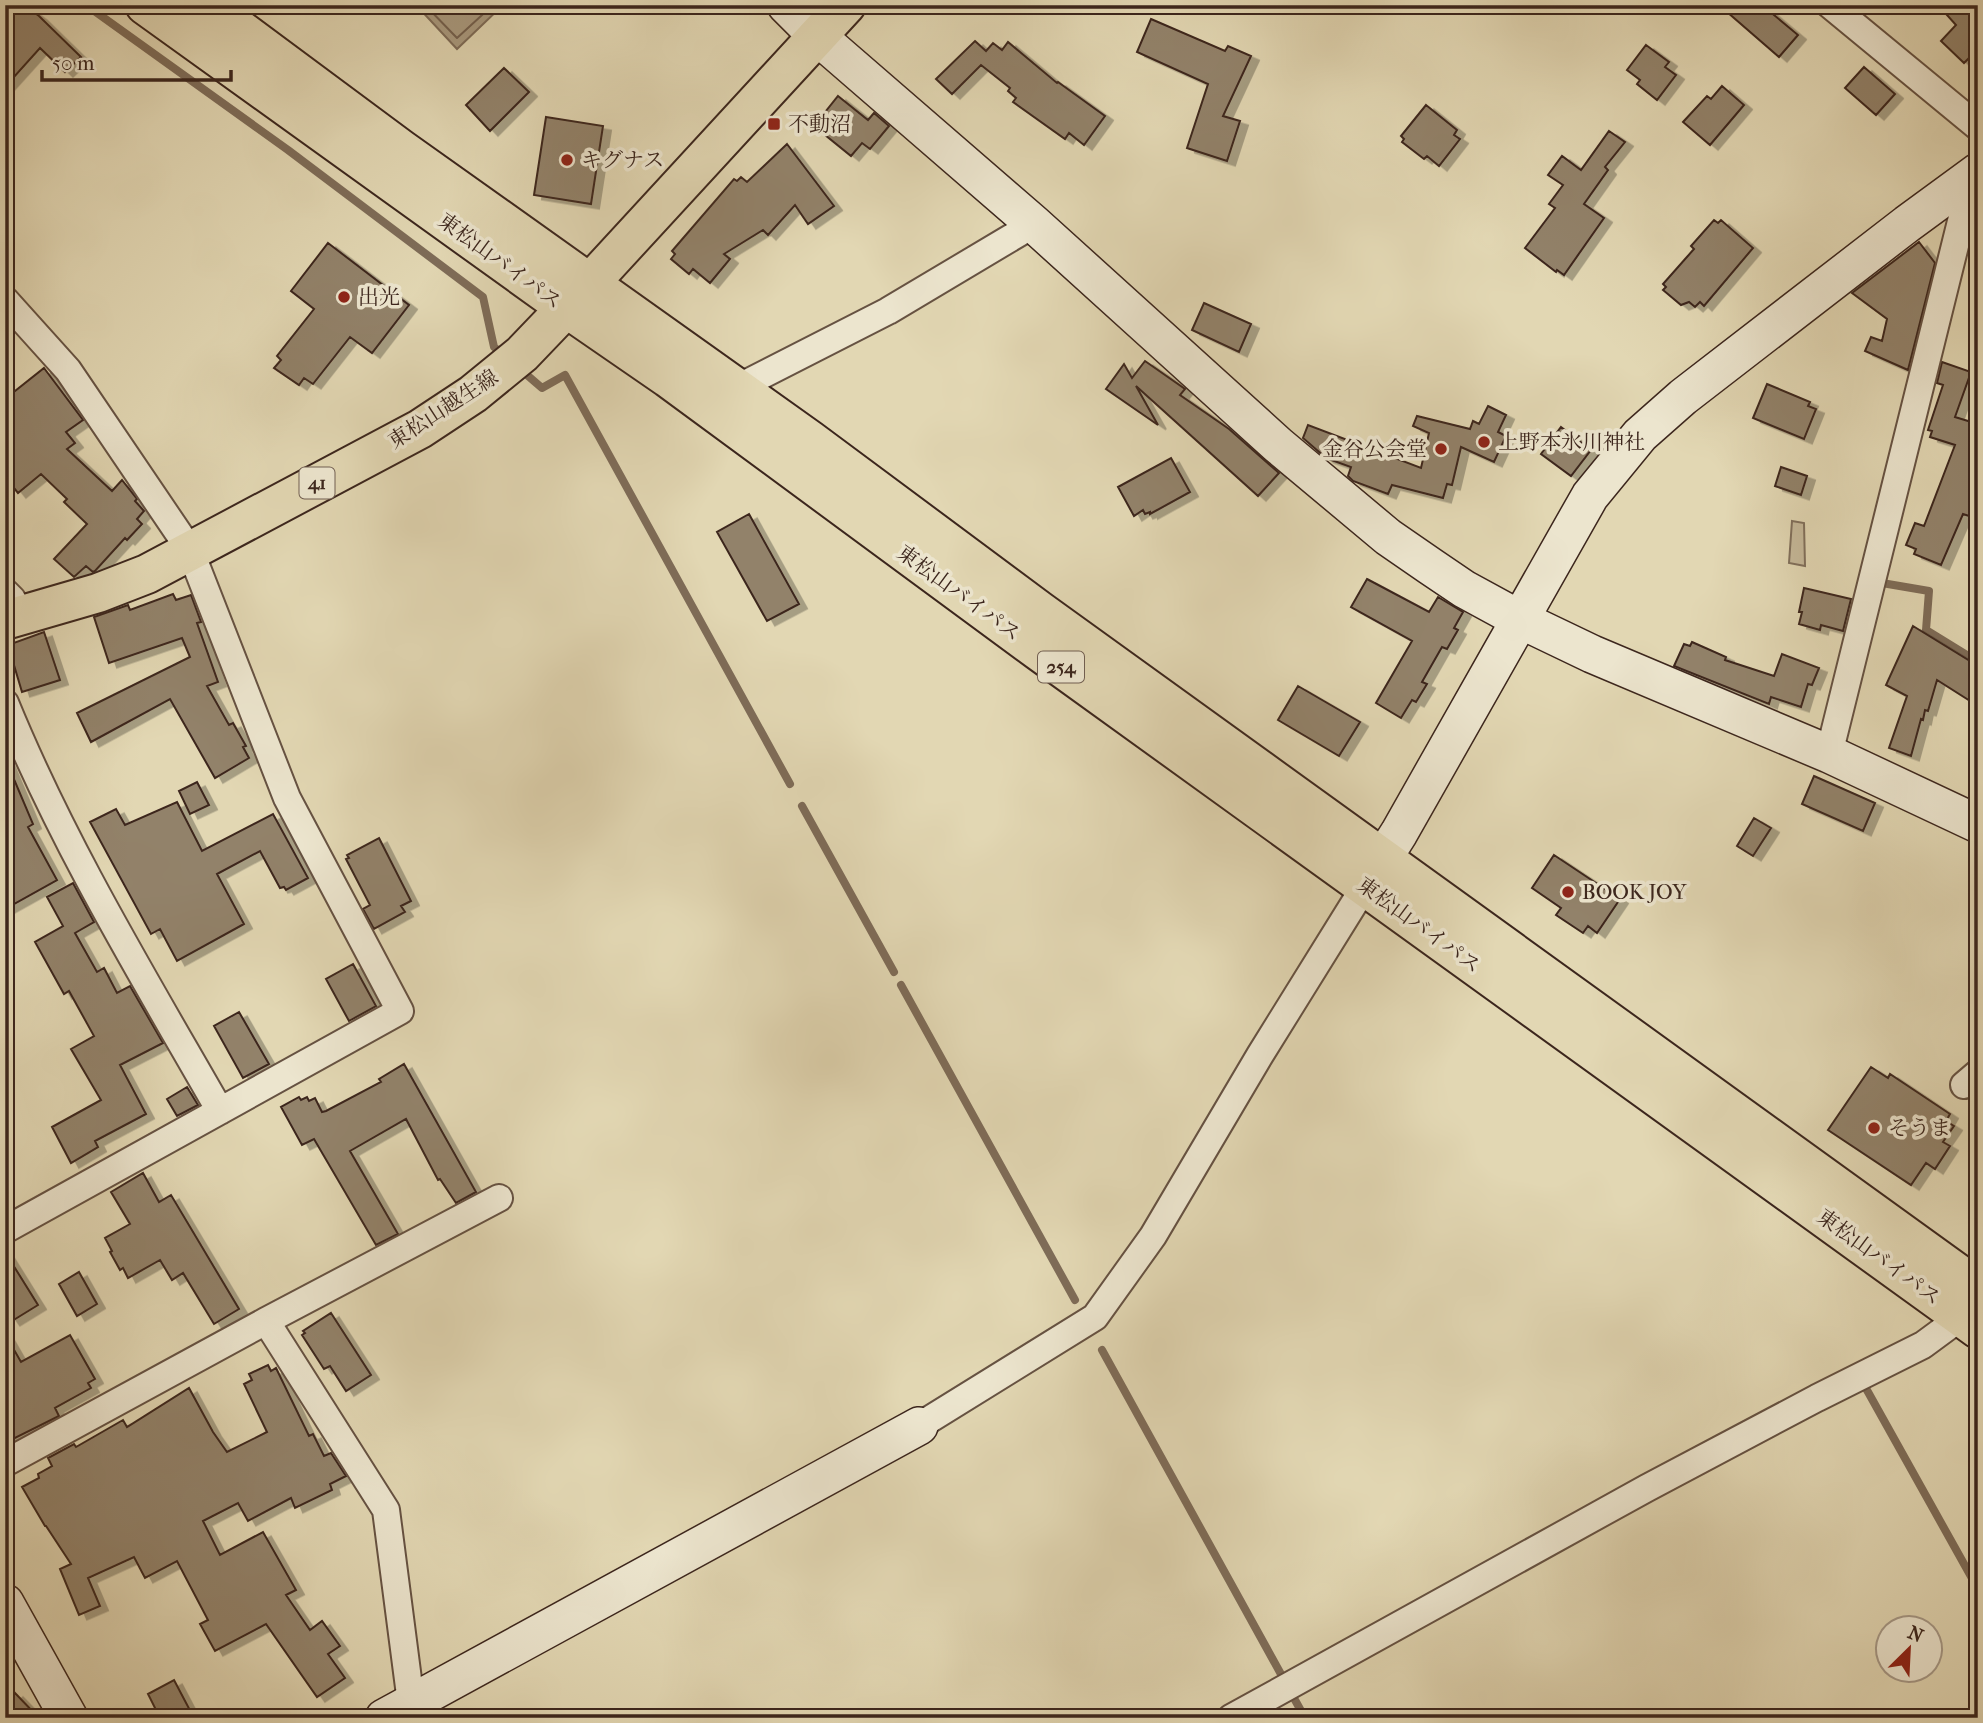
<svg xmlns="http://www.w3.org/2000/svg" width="1983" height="1723" viewBox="0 0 1983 1723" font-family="'IM FELL French Canon','Noto Serif JP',serif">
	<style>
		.green { fill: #c6b99a; stroke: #81705c; stroke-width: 2 }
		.water { fill: #aa9b80; stroke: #7e6c58; stroke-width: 2 }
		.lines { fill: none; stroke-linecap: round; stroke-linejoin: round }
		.shore { stroke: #73604e; stroke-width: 2 }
		.stream { stroke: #7e6c58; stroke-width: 8 }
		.building { fill: #92826b; stroke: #3c261d; stroke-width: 2; filter: url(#shadow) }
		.street-casing { stroke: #665242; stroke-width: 30 }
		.secondary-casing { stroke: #3c261d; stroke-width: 40 }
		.primary-casing { stroke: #3c261d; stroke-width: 42 }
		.highway-casing { stroke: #3c261d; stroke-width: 42 }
		.street { stroke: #ece5ce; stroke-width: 26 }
		.secondary { stroke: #ece5ce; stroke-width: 37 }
		.primary { stroke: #e2d7b3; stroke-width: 38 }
		.highway { stroke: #e2d7b3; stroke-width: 38 }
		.poi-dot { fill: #8f2418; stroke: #ece5ce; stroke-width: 2.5 }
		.labels { text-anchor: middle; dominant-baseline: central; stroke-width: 7; stroke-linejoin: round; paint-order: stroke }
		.shield { fill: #ece5ce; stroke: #715f52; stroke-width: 2 }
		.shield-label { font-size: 19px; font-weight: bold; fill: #3c261d }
		.poi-label { font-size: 21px; fill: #3c261d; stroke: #ece5ce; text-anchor: start }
		.street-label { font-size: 21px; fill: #3c261d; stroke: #ece5ce }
	</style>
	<defs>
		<filter id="shadow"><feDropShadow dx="8" dy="4.5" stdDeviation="0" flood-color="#0004"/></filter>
	</defs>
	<rect width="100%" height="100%" fill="#e2d7b3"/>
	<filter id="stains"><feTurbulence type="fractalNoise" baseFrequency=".00286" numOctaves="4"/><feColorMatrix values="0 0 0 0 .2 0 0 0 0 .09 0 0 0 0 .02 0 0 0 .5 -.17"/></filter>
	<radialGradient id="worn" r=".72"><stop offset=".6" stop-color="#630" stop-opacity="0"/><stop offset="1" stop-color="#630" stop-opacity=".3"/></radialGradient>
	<path class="green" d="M1792,521L1804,523L1805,566L1789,563Z"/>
	<path class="water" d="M416,5H503L457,49Z"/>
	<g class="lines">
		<path class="shore" d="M425,5L457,38L493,5"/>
		<path class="stream" d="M86,5L288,150L483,297L494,347L505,356
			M520,369L542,388L565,375L790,784
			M1883,576L1882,583L1929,591L1926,630L1978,662
			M802,806L894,972
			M901,985L1075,1300
			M1102,1350L1282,1676
			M1863,1383L1978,1589
			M1295,1700L1305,1718"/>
	</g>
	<path class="building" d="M16,5H24L39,16L81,57L65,72L40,48L5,87V19Z
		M1719,5H1762L1798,35L1779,57Z
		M1938,5H1978V49L1964,63L1941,41L1956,25Z
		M1151,19L1225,51L1228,46L1251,56L1223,116L1240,121L1227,161L1187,148L1208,84L1137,52Z
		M975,41L986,51L993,43L1002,50L1008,42L1057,83L1058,82L1105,116L1084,145L1069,133L1065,139L1013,102L1016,98L1008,91L1010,88L981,65L952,94L936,79Z
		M1646,45L1669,62L1665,67L1676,75L1657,100L1637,84L1640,80L1627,70Z
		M1864,67L1895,94L1876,115L1845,88Z
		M504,68L529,92L490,131L466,105Z
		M1722,86L1744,105L1710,145L1683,122L1707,96L1711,99Z
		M838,96L868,120L874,113L889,126L870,149L862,143L851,156L814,126Z
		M1426,105L1457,130L1454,135L1460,139L1439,166L1427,156L1424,159L1402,142L1404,139L1401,136Z
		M546,117L603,126L591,204L534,195Z
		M1609,131L1625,142L1605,167L1608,170L1584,204L1604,218L1564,275L1557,270L1556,272L1525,248L1555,208L1549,204L1563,185L1548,175L1562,156L1581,170Z
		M787,144L834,206L808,224L795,205L768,235L763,230L724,254L730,259L710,283L693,269L689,274L671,259L675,254L672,251L734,179L737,181L741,177L747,182Z
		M1714,220L1718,223L1721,220L1753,248L1704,306L1700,302L1695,307L1689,302L1681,305L1663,290L1666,287L1663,284L1694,249L1691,246Z
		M1919,242L1935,263L1908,370L1865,351L1871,337L1882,341L1887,319L1852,293Z
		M328,243L409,305L372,353L350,337L313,384L304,378L299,385L274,368L281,360L277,356L314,309L291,291Z
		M1204,303L1251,324L1239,352L1192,330Z
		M1145,361L1185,389L1180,395L1229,429L1279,473L1258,496L1136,386L1158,425L1106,389L1124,364L1132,378Z
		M1942,362L1971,372L1955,417L1978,424V511L1971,509L1969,516L1963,514L1941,565L1914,554L1916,549L1906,545L1915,523L1924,526L1955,445L1930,437L1932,431L1928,430L1943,385L1937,383Z
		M44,368L83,420L66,432L75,443L67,449L112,491L122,480L137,499L135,501L144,511L137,519L142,524L127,540L125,538L95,571L93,572L86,566L74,577L54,559L87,524L64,502L67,499L41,474L18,493L5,477V399Z
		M1767,384L1810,402L1808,406L1816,409L1804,439L1753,418Z
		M1488,406L1506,415L1498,432L1506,436L1494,462L1461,447L1452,485L1447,484L1443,498L1392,485L1388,494L1353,481L1348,476L1351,467L1326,458L1303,438L1308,425L1421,468L1429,433L1413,426L1417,416L1470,429L1473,421L1479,424Z
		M1561,427L1591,450L1571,476L1541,454Z
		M1171,458L1190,492L1150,514V512L1145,514L1143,510L1134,516L1118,487Z
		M1781,467L1807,476L1801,495L1775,486Z
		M749,514L799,604L767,621L717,532Z
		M1367,579L1429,612L1438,597L1463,612L1454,628L1458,630L1447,649L1442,647L1422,682L1427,684L1416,702L1412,700L1401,718L1376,703L1412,641L1351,607Z
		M1804,588L1851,599L1843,631L1821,625L1820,630L1799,624L1802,612H1799Z
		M173,594L176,600L191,595L201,622L197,623L218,682L207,686L229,725L233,723L246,746L243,747L249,758L215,778L170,699L91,742L77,713L190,657L182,638L109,663L94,617L128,605L130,610Z
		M1913,626L1978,666V706L1937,680L1928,711L1925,710L1923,720L1921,719L1911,756L1889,748L1907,696L1886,685Z
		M44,632L60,680L22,692L8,645Z
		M1692,642L1726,657L1725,660L1774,676L1782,654L1819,668L1812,685L1808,684L1801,707L1771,697L1769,704L1674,666L1684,644L1690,646Z
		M1298,686L1360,722L1339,756L1278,720Z
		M5,758L33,824L28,827L57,880L5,909Z
		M1814,776L1875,803L1863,831L1802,804Z
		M197,782L209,805L190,814L179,791Z
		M177,802L202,851L273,814L308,878L286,890L284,887L280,888L260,851L217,874L244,924L177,961L160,929L151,934L90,822L116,809L125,825Z
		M1754,818L1771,828L1753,856L1737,846Z
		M379,838L411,901L401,906L405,912L374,929L363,909L370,905L346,859L349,858L347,855Z
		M1554,855L1620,899L1597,933L1588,926L1583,933L1556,915L1561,908L1532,888Z
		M73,883L94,922L75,933L97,972L104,968L117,993L130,986L163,1043L120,1065L146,1114L95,1141L98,1147L71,1163L52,1127L101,1100L71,1049L94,1036L69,991L64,994L35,942L63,926L47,897Z
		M353,964L376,1006L349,1021L326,979Z
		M239,1012L269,1064L243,1078L214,1026Z
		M404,1064L476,1192L456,1203L440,1179L438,1180L406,1119L350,1151L398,1234L376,1245L314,1139L302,1145L281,1107L299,1097L301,1100L307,1097L309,1101L315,1098L322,1112L326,1111L381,1082L379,1079Z
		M1871,1067L1888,1078L1890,1074L1950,1114L1946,1121L1954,1126L1943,1142L1950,1146L1935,1169L1926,1163L1911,1185L1828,1130Z
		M187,1087L198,1105L177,1116L167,1099Z
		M143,1173L159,1202L171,1195L239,1309L214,1324L183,1273L172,1280L160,1260L128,1278L123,1268L120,1270L110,1252L112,1251L105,1238L130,1224L111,1192Z
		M5,1252L38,1305L12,1321L5,1311Z
		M79,1272L97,1304L77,1316L59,1284Z
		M331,1313L371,1375L346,1391L330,1366L324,1369L302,1335L305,1333L303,1331Z
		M5,1334L21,1362L70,1335L95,1379L88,1383L91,1388L55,1408L59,1416L5,1443Z
		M268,1365L271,1371L276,1368L309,1436L313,1434L324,1456L331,1453L346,1476L330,1484L332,1490L295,1508L291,1498L248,1521L238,1503L203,1521L220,1555L263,1532L296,1590L286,1595L310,1630L322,1621L340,1646L328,1654L345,1678L317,1697L266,1624L215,1651L200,1624L208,1620L177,1561L145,1578L134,1557L88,1578L100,1606L79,1615L60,1569L71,1564L46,1526H45L22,1487L39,1478L38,1474L52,1466L48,1458L74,1444L76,1447L123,1420L127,1427L189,1388L213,1432L227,1452L267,1432L244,1384L252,1380L249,1374Z
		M174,1680L194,1718H160L148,1694Z
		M15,1693L39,1718H5V1702Z"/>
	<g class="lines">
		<g class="street-casing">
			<path id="street" d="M1830,5L1978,127
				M5,300L68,370L190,550L287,798L400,1011L5,1230
				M737,388L888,311L1034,224
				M5,592L12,599L22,617
				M5,703C63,845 144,978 220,1111
				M1829,754L1972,177
				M1964,1085L1978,1073
				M266,1321L386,1510L413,1718
				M919,1426L1095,1317L1153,1236L1260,1055L1365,886
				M5,1463L266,1321L499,1198
				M1231,1718L1647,1488L1817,1398L1923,1345L1961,1317"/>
		</g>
		<g class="secondary-casing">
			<path id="secondary" d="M786,5L817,36L1034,224L1278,445L1388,537L1430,566L1464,589L1521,620L1592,654L1829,754L1978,824
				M1366,885L1399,833L1590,496L1640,435L1683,397L1907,224L1978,172
				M5,1603L69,1718
				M384,1718L919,1426"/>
		</g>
		<g class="primary-casing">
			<path id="primary" d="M5,620L98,593L147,574L420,429L473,394L522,354L590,283L846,5"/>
		</g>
		<g class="highway-casing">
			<path id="highway" d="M145,5L565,307L668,378L1040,652L1978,1329
				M207,5L401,149L810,440L1040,611L1978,1288"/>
		</g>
		<use href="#street" class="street"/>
		<use href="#secondary" class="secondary"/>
		<use href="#primary" class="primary"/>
		<use href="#highway" class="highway"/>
	</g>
	<g class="poi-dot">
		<rect x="767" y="117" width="14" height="14" rx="3.5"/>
		<circle cx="567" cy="160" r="7"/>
		<circle cx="344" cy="297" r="7"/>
		<circle cx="1484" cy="442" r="7"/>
		<circle cx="1441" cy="449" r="7"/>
		<circle cx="1568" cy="892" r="7"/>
		<circle cx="1874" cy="1128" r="7"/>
	</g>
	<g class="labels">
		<g class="shield">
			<rect x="299.5" y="467.5" width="35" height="31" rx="5"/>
			<rect x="1038" y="651.5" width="46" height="31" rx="5"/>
		</g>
		<g class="shield-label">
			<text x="317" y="483">41</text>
			<text x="1061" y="667">254</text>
		</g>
		<g class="poi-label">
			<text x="788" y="124">不動沼</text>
			<text x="581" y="160">キグナス</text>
			<text x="358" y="297">出光</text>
			<text x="1498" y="442">上野本氷川神社</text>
			<text x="1427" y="449" text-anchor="end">金谷公会堂</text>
			<text x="1582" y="892">BOOK JOY</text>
			<text x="1888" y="1128">そうま</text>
		</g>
		<g class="street-label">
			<text transform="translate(500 261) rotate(36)">東松山バイパス</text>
			<text transform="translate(443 409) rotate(-33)">東松山越生線</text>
			<text transform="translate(959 593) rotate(36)">東松山バイパス</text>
			<text transform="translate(1419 925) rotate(36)">東松山バイパス</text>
			<text transform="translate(1879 1257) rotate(36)">東松山バイパス</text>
		</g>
	</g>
	<rect width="1983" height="1723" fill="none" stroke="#e2d7b3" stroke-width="28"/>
	<rect x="7" y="7" width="1969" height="1709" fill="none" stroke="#3c261d" stroke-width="3.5"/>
	<rect x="14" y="14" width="1955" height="1695" fill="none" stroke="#3c261d" stroke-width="2"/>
	<g transform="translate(1909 1649) rotate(24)"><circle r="33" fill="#ece5ce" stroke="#a69987" stroke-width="2"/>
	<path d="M0-5L12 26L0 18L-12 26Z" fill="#8f2418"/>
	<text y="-10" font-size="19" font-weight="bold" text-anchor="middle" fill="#3c261d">N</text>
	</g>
	<path d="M42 70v10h189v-10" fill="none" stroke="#3c261d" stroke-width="3.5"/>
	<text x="52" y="70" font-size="21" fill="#3c261d" stroke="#ece5ce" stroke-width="5" paint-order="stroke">50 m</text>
	<rect width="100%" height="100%" filter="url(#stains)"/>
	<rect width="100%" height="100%" fill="url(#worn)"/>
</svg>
